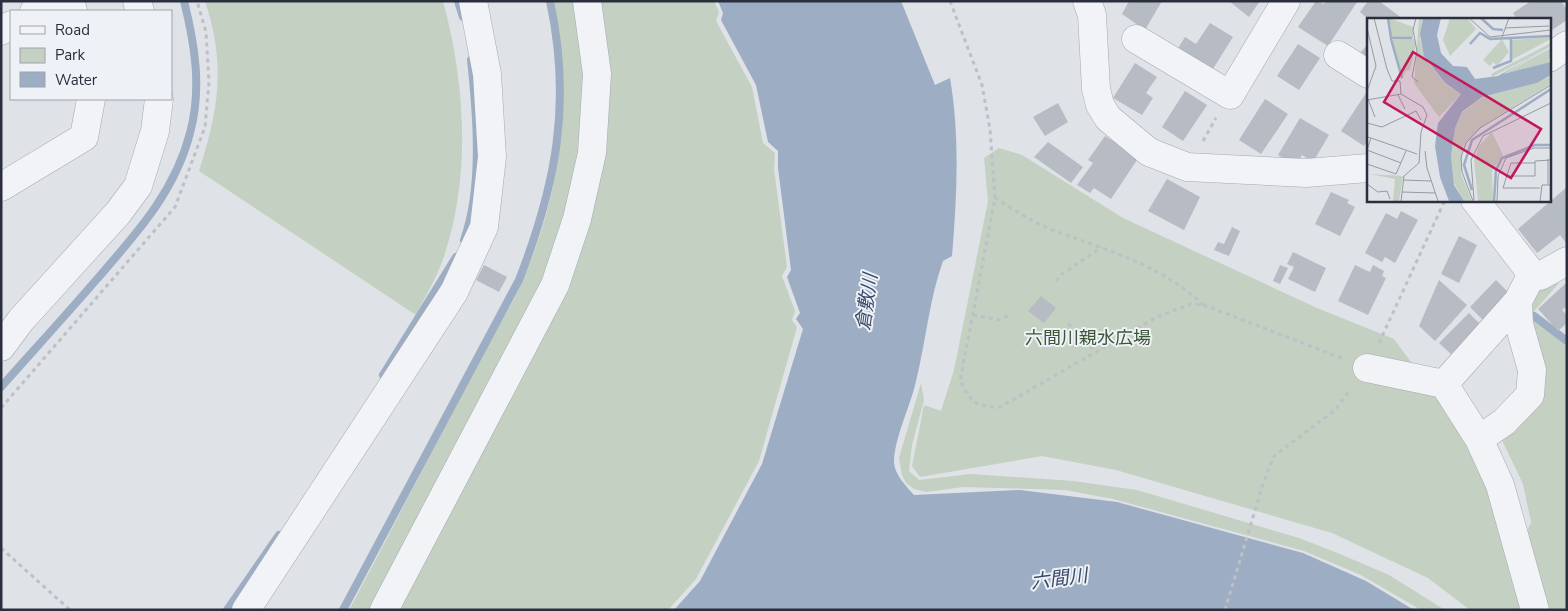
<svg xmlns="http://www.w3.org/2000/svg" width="1568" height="611" viewBox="0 0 1568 611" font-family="'Nunito Sans','Noto Sans JP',sans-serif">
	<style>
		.green { fill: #c4d0c1 }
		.water { fill: #9dadc4 }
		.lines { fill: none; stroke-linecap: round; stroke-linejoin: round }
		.stream { stroke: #9dadc4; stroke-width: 8 }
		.building { fill: #b7bbc3 }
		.minor-casing { stroke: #a5a9b1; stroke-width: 29 }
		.path { stroke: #bdc0c6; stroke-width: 3; stroke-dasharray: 4 4; stroke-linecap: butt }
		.minor { stroke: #f1f3f6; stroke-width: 28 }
		.labels { text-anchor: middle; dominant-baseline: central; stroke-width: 4; stroke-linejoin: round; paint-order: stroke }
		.park-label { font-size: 18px; fill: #3c5738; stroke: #eef1f5 }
		.water-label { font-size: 19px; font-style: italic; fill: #384b6c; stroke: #eef1f5 }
		.inset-river { fill: none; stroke: #9dadc4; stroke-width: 2.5 }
		.inset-road { fill: none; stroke: #979aa3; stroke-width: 1 }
		.view { fill: #c2185b; fill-opacity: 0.15; stroke: #c2185b; stroke-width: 2.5 }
		.inset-edge { fill: none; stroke: #2a2f3d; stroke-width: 2.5 }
	</style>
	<rect width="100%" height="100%" fill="#dfe2e7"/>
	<path class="green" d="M205,1H443C465,82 471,173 445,253C439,274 426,295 416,315L199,171C219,108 226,65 205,1Z
		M554,1H581L590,83L568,232L376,610H349C385,543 419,476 454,409C467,384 479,359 493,335C502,318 515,301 522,282C563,189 571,101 554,1Z
		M596,1H714L719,12L716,21L752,87L763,143L775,153L774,169L787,267L782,276L795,311L792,320L797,327L759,461L696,579L668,610H391L577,257Z
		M999,148L1022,155L1123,218L1317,308L1394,339L1482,458L1529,610H1470L1428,578L1332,533L1116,470L1042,456L920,477L912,466L924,405L941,411L954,370L988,201L984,158Z
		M1559,283L1529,317L1567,345V610H1542L1525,536L1531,522L1523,484L1499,434L1515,425L1529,297L1547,285Z
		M921,383L924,400L912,445L909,471L919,480L971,474L1073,481L1137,490L1299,538L1340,554L1389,575L1445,610H1421L1361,575L1304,551L1113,499L1065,490L963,487L926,492L914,489L906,483L902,475L899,458Z"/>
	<path class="water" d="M718,1H901L935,85L950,78C960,137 957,196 952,256L943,261C929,300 926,341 916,381C911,405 894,438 894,463C895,475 906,486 914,495L1020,490L1117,502L1303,553L1366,581L1414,610H674L700,581L762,464L803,329L796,319L800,313L787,277L791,270L778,168V151L768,142L756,85L721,20L723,13Z"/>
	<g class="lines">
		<path class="stream" d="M458,1L463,17
			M464,240C483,188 477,115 471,60
			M1534,316L1567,341
			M383,375L456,257
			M1,387C33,351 66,315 97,279C136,234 175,192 190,133C202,89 195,45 184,1
			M227,610L279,535
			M343,610L519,280C556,185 572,103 550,1"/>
	</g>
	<path class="building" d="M1129,1H1162L1145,30L1122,14Z
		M1229,1H1260L1249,17Z
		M1316,1L1324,4L1326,1L1357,2L1328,46L1298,27Z
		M1368,1H1379L1403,19H1368L1360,12Z
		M1531,1H1561L1567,10V20L1549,32V19H1517L1513,13Z
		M1210,23L1233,37L1211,72L1177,50L1185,37L1196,44Z
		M1298,44L1320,58L1299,90L1277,76Z
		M1368,44V58L1361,52Z
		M1135,63L1157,77L1146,93L1153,98L1142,115L1113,98Z
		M1368,90V140L1364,146L1341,131Z
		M1185,91L1207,105L1183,141L1162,127Z
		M1265,99L1288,114L1261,154L1239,140Z
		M1058,103L1068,122L1045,136L1033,117Z
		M1300,118L1329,135L1313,162L1302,155L1296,166L1278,155Z
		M1105,136L1139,157L1111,199L1094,188L1090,193L1077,185L1093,163L1088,160Z
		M1048,142L1083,167L1071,183L1034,157Z
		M1167,179L1200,197L1184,230L1148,211Z
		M1567,187V244L1560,235L1537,253L1518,229Z
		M1331,192L1349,200L1347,203L1355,207L1340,236L1315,224Z
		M1401,211L1418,220L1395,263L1385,257L1382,262L1365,253L1386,213L1397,219Z
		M1232,227L1240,231L1229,256L1214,250L1218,242L1224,244Z
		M1459,236L1477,245L1459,283L1441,274Z
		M1293,252L1326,268L1315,292L1288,279L1294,267L1287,264Z
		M484,265L507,277L499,292L476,280Z
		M1280,265L1288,268L1280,284L1273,281Z
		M1355,265L1370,272L1373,265L1384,271L1382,276L1386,278L1368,315L1338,301Z
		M1439,280L1467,305L1435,341L1419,326Z
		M1496,280L1509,293L1483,320L1470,307Z
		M1567,282V306L1562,310L1567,315V323L1558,331L1538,309Z
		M1041,296L1056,308L1044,323L1028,311Z
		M1469,313L1481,325L1451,354L1439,343Z"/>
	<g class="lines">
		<g class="minor-casing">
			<path id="minor" d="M70,1L73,11
				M137,1L140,11
				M1087,1L1092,15L1096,89L1100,105L1108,118L1149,152L1187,167L1306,173L1368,168
				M34,11L50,1
				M1,31L11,25
				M1136,39L1230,95L1286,1
				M1338,55L1368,74
				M1549,58L1567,45
				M1,187L84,137L91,99
				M1475,200L1532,274L1540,276L1567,261
				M1,347L21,320L118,213L138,186L155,131L159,99
				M1367,368L1444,384L1479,439L1500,485L1535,610
				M1444,384L1518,301L1532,274
				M1479,439L1504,422L1530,395L1532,370L1519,324L1518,301
				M246,610L454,292L484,227L492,157L487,74L473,1
				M384,610L555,285L577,219L592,153L597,74L587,1"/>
		</g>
		<path class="path" d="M950,1L982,85L990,129L995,198L960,381C971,402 975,407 1000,407L1159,316L1191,304L1204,305L1344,359
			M1203,141L1216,118
			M995,198C1013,209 1032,222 1052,230C1106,250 1161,264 1203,305
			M1056,281L1062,274L1102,247
			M973,315L999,320L1009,315
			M1068,324L1079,331L1095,352
			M1379,343L1445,200
			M1,408L175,207L205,127L209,82L206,32L197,1
			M1,548L70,610
			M1225,610L1262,487L1274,456L1335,410L1351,389"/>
		<use href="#minor" class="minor"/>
	</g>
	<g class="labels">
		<g class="park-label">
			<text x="1088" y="338">六間川親水広場</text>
		</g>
		<g class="water-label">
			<text transform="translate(867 302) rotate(-82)">倉敷川</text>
			<text transform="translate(1059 579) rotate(-7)">六間川</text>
		</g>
	</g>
	<g transform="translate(1367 18)">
		<rect width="184" height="184" fill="#dfe2e7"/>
		<path d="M22,0L46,9V20H24ZM52,0H55L53,20L58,40L78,66L94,76L72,99L47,65ZM83,0H100L109,11L83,38L76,22ZM184,19V21L144,42L145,22ZM47,21L49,27L43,52L39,53L35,61H31L35,60L25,22ZM135,21L142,34L130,48L126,44L123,48L116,42ZM184,25V28L125,59L124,56ZM184,30L182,45L135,56L144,52ZM184,58V66L117,107L96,128L94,156L105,183H97L87,165L84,138L88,110L95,95L116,79L170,65ZM125,114L136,137L125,153L126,183H111L107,142L112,128ZM3,156L36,158L32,183H26L28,161Z" fill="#c4d0c1"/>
		<path d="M56,0H74L70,17L74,35L86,48L100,49L108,61L131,58L184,28L136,56L184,44V57L170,65L115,79L95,94L88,110L84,138L87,167L97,183H82L73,159L68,128L71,105L94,76L78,65L57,38L53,16Z" fill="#9dadc4"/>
		<path class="inset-river" d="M21,0L24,20H45M114,0L126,11L136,12M24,21L35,60M103,26L113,15L123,21L184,18M126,50L144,43V21M105,172L97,147L105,122L184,71M127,183L129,152L135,140L168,127H184"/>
		<path class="inset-road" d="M7,0L20,51L25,63H33L34,76M49,0L46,12L50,33L45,59L51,64M102,0L123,19L184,12M0,10L9,48L0,73M138,10L182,8M135,19L142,0M31,77L38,91M1,81L8,99M0,82L34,76L56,89L60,97L54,114L52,145L37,158L34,183M0,105L15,109L49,93L54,102M0,119L4,120L0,132L34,145M4,120L50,136M58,133L60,150L71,183M181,141V167M168,145H144L136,170H173M0,146L29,156L39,133M138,158H168V143L184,142M36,162L64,163M0,166L11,174L20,173L23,181M35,174L68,175M107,182L104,142L116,118L184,85M106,183L95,154L94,139L99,125L113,110L184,67M130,183L131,158L139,140L167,130H184M173,183L175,167H184"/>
		<path class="view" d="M46,34L174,111L144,160L17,84Z"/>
		<rect width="184" height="184" class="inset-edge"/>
	</g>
	<rect width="1568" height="611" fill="none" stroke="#2a2f3d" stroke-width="5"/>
	<rect x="10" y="10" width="162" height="90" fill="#eef1f5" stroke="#a0a3ab"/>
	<rect x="20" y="26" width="25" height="8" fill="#f1f3f6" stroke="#a0a3ab"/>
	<text x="55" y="35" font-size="15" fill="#2a2f3d">Road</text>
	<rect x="20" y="48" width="25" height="15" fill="#c4d0c1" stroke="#a0a3ab"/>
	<text x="55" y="60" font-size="15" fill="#2a2f3d">Park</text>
	<rect x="20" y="72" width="25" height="15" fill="#9dadc4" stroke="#a0a3ab"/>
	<text x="55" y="85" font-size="15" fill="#2a2f3d">Water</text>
</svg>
